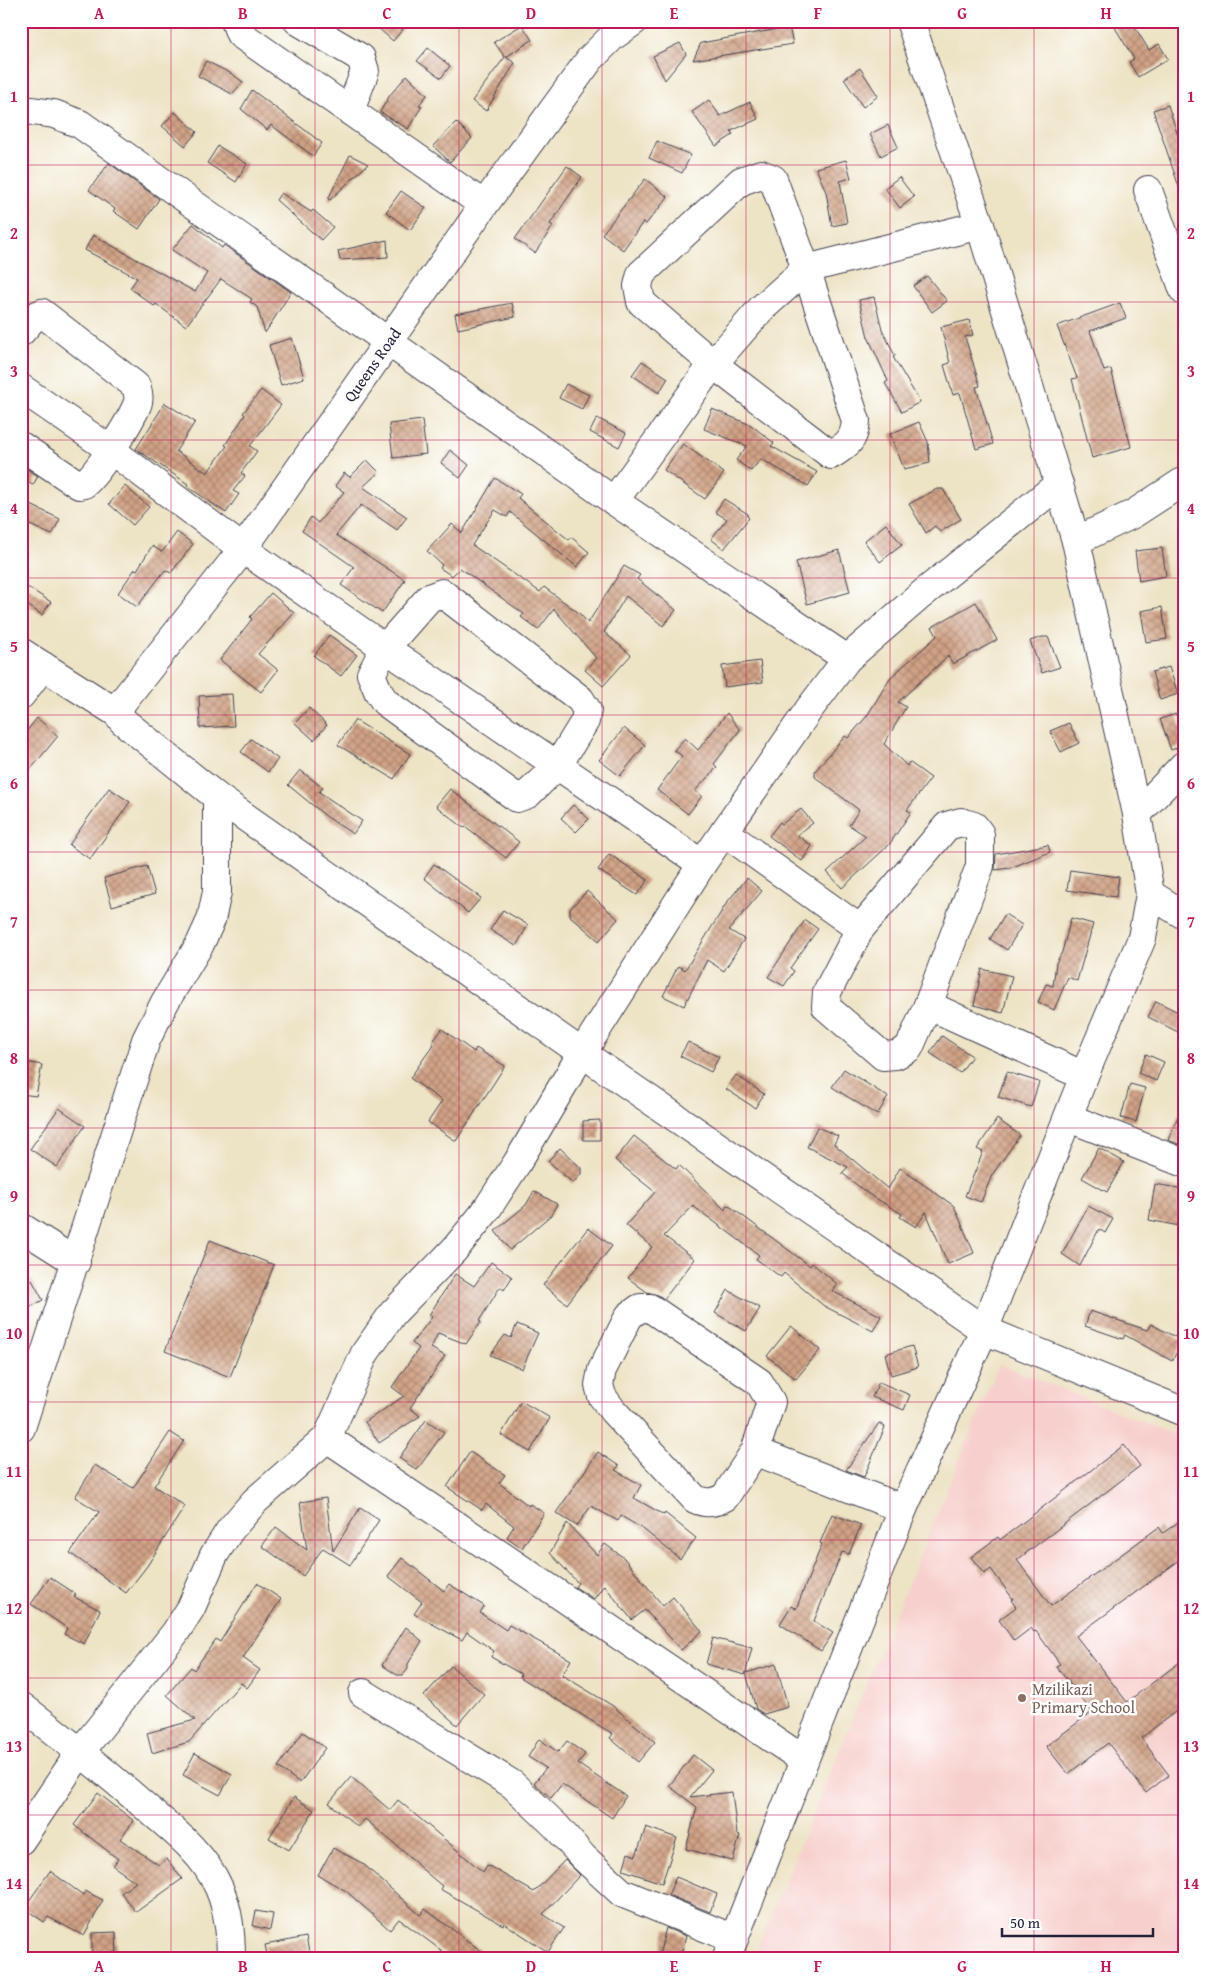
<svg xmlns="http://www.w3.org/2000/svg" width="1205" height="1980" viewBox="0 0 1205 1980" font-family="'Gentium Book Plus',serif">
	<style>
		.built { fill: #f7d0cd }
		.building { fill: url(#building-cross-hatch) }
		.lines { fill: none; stroke-linecap: round; stroke-linejoin: round }
		.minor-casing { stroke: #403f50; stroke-width: 30 }
		.minor { stroke: #fff; stroke-width: 28 }
		.grid { fill: none; stroke: #c2185b; stroke-width: 1; stroke-opacity: 0.55 }
		.education-dot { fill: #8d6e63; stroke: #fff; stroke-width: 2 }
		.labels { text-anchor: middle; dominant-baseline: central; stroke-width: 5; stroke-linejoin: round; paint-order: stroke }
		.street-label { font-size: 16px; fill: #22223b; stroke: #fff }
		.education-label { font-size: 16px; fill: #785e54; stroke: #fff; text-anchor: start }
		.neatline { fill: none; stroke: #c2185b; stroke-width: 2 }
		.grid-label { font-size: 16px; text-anchor: middle; font-weight: bold; fill: #c2185b }
	</style>
	<defs>
		<pattern id="building-cross-hatch" width="8" height="8" patternUnits="userSpaceOnUse" patternTransform="scale(1.25)"><rect width="8" height="8" fill="#d1a285"/><path d="M0 0l8 8M0 8l8-8" fill="none" stroke="#a9846e"/></pattern>
	</defs>
	<rect width="100%" height="100%" fill="#fff"/>
	<filter id="ink" filterUnits="userSpaceOnUse"><feTurbulence type="fractalNoise" baseFrequency=".02" numOctaves="2"/><feDisplacementMap in="SourceGraphic" scale="10" xChannelSelector="R" yChannelSelector="G"/><feConvolveMatrix kernelMatrix="1 2 1 2 8 2 1 2 1" color-interpolation-filters="sRGB"/></filter>
	<filter id="wash" filterUnits="userSpaceOnUse"><feTurbulence type="fractalNoise" baseFrequency=".0096" numOctaves="4" result="noise"/><feDisplacementMap in="SourceGraphic" scale="20" xChannelSelector="R" yChannelSelector="G"/><feGaussianBlur stdDeviation="1.12" result="paint"/><feColorMatrix in="noise" values="0 0 0 0 0 0 0 0 0 0 0 0 0 0 0 0 0 1.4 0 .05"/><feComposite in="paint" operator="in"/></filter>
	<g filter="url(#wash)">
		<rect width="100%" height="100%" fill="#ede3c5"/>
		<path class="built" d="M999,1364L1184,1438V1959H753Z"/>
		<g id="blocks">
			<path class="building" d="M370,21H394L403,29L393,41Z
				M1111,21H1131L1149,50L1159,44L1168,59L1138,77L1129,62L1134,59Z
				M522,25L532,40L506,57L515,63L486,111L472,101L505,57L494,42Z
				M789,27L793,44L693,60L701,43Z
				M680,43L686,54L665,80L653,56Z
				M428,48L450,66L441,78L417,61Z
				M206,61L232,74L243,82L232,94L198,76Z
				M860,68L878,96L863,107L844,79Z
				M407,75L427,95L419,105L422,106L408,129L380,112L390,95Z
				M252,90L322,143L313,156L271,125L267,130L241,109Z
				M709,100L720,116L750,102L758,119L731,131L733,135L716,146L692,112Z
				M1168,105L1184,154V188L1180,190L1153,110Z
				M175,112L197,132L185,146L162,126Z
				M456,122L472,138L450,162L433,146Z
				M888,125L898,147L881,156L870,134Z
				M657,141L691,155L682,173L649,158Z
				M218,146L247,164L236,182L207,163Z
				M350,155L368,164L330,200L328,199Z
				M846,160L851,178L840,181L847,223L832,226L826,192L816,168Z
				M109,163L159,199L139,229L113,211L115,209L89,190Z
				M567,166L582,177L550,224L553,226L535,253L515,239Z
				M899,177L914,197L900,208L885,188Z
				M645,179L668,197L646,224L643,222L623,250L602,234Z
				M401,191L426,208L410,230L386,212Z
				M281,193L311,212L313,210L333,227L321,240L276,200Z
				M193,224L222,248L224,245L291,292L265,333L257,307L250,302L252,299L221,279L186,326L156,304L154,306L130,288L137,278L85,250L93,235L195,292L207,273L172,250Z
				M387,240L388,257L340,260L338,251Z
				M927,276L947,301L932,312L913,286Z
				M874,297L882,329L895,356L893,357L920,402L902,412L885,383L888,381L868,337L859,300Z
				M512,303L515,317L458,329L455,314Z
				M1120,303L1126,318L1090,331L1104,371L1111,369L1131,447L1092,458L1072,379L1077,378L1057,326Z
				M969,320L973,335L965,337L980,386L976,387L993,444L976,449L960,393L953,395L944,365L950,363L941,327Z
				M292,338L304,378L281,385L269,345Z
				M642,361L668,378L659,393L632,375Z
				M566,384L589,395L582,409L559,398Z
				M261,390L281,405L250,446L257,451L241,473L245,476L233,491L239,494L226,513L187,486L188,484L136,449L165,403L195,422L176,451L207,473L227,446L225,445L245,415L243,413Z
				M712,409L751,425L774,443L771,446L817,472L808,486L761,459L751,471L736,460L747,446L704,429Z
				M597,418L626,433L619,447L590,432Z
				M422,420L426,454L393,458L389,424Z
				M919,422L928,442L930,463L904,469L890,434Z
				M683,444L724,473L705,499L664,470Z
				M450,450L469,465L460,478L441,463Z
				M367,460L379,472L363,487L407,517L397,530L361,505L336,535L405,580L382,613L341,585L354,567L302,531L311,517L318,523L344,492L335,486L344,473L350,477Z
				M21,465L38,476L33,485L21,479Z
				M495,478L521,494L518,498L569,540L571,537L589,552L577,567L510,512L507,517L495,510L472,545L540,592L544,587L579,613L588,623L624,566L640,575L637,579L676,610L663,626L626,596L604,632L631,655L603,686L585,670L596,658L554,609L538,630L521,617L524,614L460,568L452,576L440,568L442,565L427,551L452,524L462,533Z
				M125,486L149,507L133,525L109,504Z
				M937,489H943L961,519L940,532L935,526L926,533L909,504Z
				M724,499L748,514L747,516L749,518L724,549L711,539L727,519L715,512Z
				M31,505L60,519L52,535L23,522Z
				M886,524L902,545L880,562L864,541Z
				M177,532L193,544L171,573L165,570L137,607L118,593L135,569L137,570L152,546L162,552Z
				M1162,548L1166,576L1139,581L1135,551Z
				M839,550L850,592L807,604L796,562Z
				M21,583L51,602L42,615L21,601Z
				M271,593L294,613L258,654L278,670L261,692L220,660L252,619L250,617Z
				M976,602L997,640L953,664L948,656L898,702L906,707L884,744L907,766L909,762L931,778L907,810L911,812L889,845L842,888L827,872L866,836L849,825L859,810L815,777V771L845,736L848,738L867,716L890,678L937,636L932,627Z
				M1162,607L1167,639L1146,642L1141,611Z
				M329,635L357,655L341,676L314,656Z
				M1042,637H1048L1060,667L1042,673L1030,641Z
				M760,661L763,682L725,687L722,666Z
				M1169,667L1178,694L1160,700L1152,672Z
				M232,694L234,726L200,728L199,696Z
				M309,708L327,725L314,740L295,723Z
				M727,713L740,730L714,764L717,767L695,791L702,796L688,814L657,790L682,756L674,750L685,738L698,750Z
				M1176,714L1184,735V745L1171,750L1160,719Z
				M37,718L58,736L21,781V738Z
				M355,720L410,754L394,779L338,745Z
				M1069,723L1079,743L1061,752L1050,731Z
				M624,728L645,745L620,776L599,760Z
				M251,739L278,759L268,772L241,752Z
				M300,770L323,788L319,792L362,821L353,834L327,817L288,785Z
				M109,788L130,802L90,859L69,845Z
				M450,789L519,842L506,858L465,826L464,828L436,806Z
				M573,805L589,819L576,832L561,818Z
				M801,809L813,823L797,835L812,846L802,861L769,836L780,822L782,824Z
				M1048,845L1050,852L1010,868L995,870L996,854Z
				M609,854L648,880L637,895L598,870Z
				M434,864L481,898L468,913L424,878Z
				M147,866L155,894L112,906L104,878Z
				M1070,870L1119,877L1116,897L1067,890Z
				M747,878L762,891L729,930L744,939L724,971L707,960L684,1006L663,996L678,966L685,970L728,901Z
				M587,891L618,919L599,941L570,916V909Z
				M503,910L528,925L516,946L490,930Z
				M1005,914L1022,925L1007,950L990,939Z
				M1071,918L1093,924L1077,981L1068,977L1054,1010L1038,1002L1046,984L1053,986L1056,963L1062,952Z
				M805,920L818,929L790,968L794,971L784,986L768,977Z
				M982,969L1012,976L1003,1013L974,1005Z
				M1156,1001L1184,1015V1035L1148,1017Z
				M442,1029L474,1052L476,1048L505,1066L456,1141L428,1122L442,1101L410,1078L434,1044L432,1043Z
				M942,1036L972,1056L960,1073L930,1053Z
				M688,1042L719,1057L711,1072L680,1056Z
				M1146,1054L1164,1062L1156,1081L1138,1073Z
				M21,1061L42,1065L36,1096L21,1094Z
				M844,1069L888,1097L877,1115L832,1087Z
				M1007,1072L1039,1082L1031,1107L998,1097Z
				M736,1075L764,1094L755,1108L726,1089Z
				M1130,1084L1145,1088L1136,1122L1121,1118Z
				M1184,1102V1146L1168,1140Z
				M59,1108L85,1126L57,1167L30,1149Z
				M997,1119L1020,1135L992,1175L981,1202L965,1196L983,1152L977,1149Z
				M600,1120V1140H583V1121Z
				M817,1127L838,1136L834,1144L888,1189L900,1168L954,1206L974,1253L948,1264L926,1212L916,1227L900,1217L902,1214L867,1193L842,1173L848,1167L807,1147Z
				M634,1136L676,1169L679,1165L725,1210L728,1205L810,1266L812,1263L837,1284L832,1291L881,1316L873,1331L824,1306L784,1273L781,1277L756,1259L759,1255L693,1206L664,1236L695,1259L664,1299L658,1295L647,1292L628,1278L652,1247L626,1225L655,1192L615,1160Z
				M560,1148L581,1168V1174L573,1183L548,1161Z
				M1099,1148L1124,1162L1107,1192L1082,1178Z
				M1155,1184L1184,1189V1227L1149,1220Z
				M534,1191L557,1204L551,1215L510,1250L495,1231L526,1205Z
				M1088,1206L1113,1219L1105,1233L1099,1229L1080,1266L1062,1254Z
				M588,1228L612,1246L567,1304L543,1285Z
				M210,1240L274,1265L230,1377L165,1351Z
				M491,1262L512,1277L504,1290L500,1287L479,1321L481,1322L466,1344L438,1333L431,1348L445,1356L410,1408L420,1416L379,1443L365,1422L404,1396L392,1387L419,1348L412,1343L432,1317L429,1315L455,1274L474,1286Z
				M32,1280L43,1300L21,1312V1286Z
				M728,1290L760,1308L746,1331L715,1313Z
				M1090,1311L1147,1330L1151,1324L1183,1341L1172,1361L1125,1335L1123,1339L1085,1326Z
				M517,1324L538,1333L522,1369L490,1355L505,1335L511,1338Z
				M791,1326L820,1350L796,1379L767,1356Z
				M912,1346L918,1367L891,1375L885,1354Z
				M879,1382L910,1395L904,1410L872,1397Z
				M521,1401L550,1418L530,1452L501,1435Z
				M426,1420L444,1432L417,1470L399,1458Z
				M879,1423L885,1427L864,1477L846,1470Z
				M170,1432L184,1441L154,1486L185,1506L147,1566L126,1593L70,1553L99,1512L75,1497L95,1465L133,1488Z
				M1124,1445L1140,1466L1017,1560L1051,1606L1159,1527L1163,1533L1184,1518V1557L1076,1636L1127,1702L1184,1659V1705L1141,1738L1169,1775L1146,1793L1108,1743L1068,1774L1046,1746L1092,1712L1056,1666L1060,1664L1036,1631L1034,1632L1031,1628L1014,1641L999,1620L1016,1607L1011,1600L1013,1599L991,1569L984,1574L971,1557L998,1537L1000,1540Z
				M470,1452L505,1475L499,1483L529,1506L530,1504L544,1513L522,1548L507,1537L514,1526L486,1504L482,1510L447,1487Z
				M598,1452L619,1466L615,1470L641,1485L634,1498L664,1515L665,1513L696,1538L680,1559L643,1529L621,1516L618,1521L591,1506L577,1526L556,1513Z
				M326,1498L333,1551L360,1508L379,1520L350,1565L323,1548L303,1576L262,1546L276,1527L307,1550L300,1502Z
				M832,1514L861,1525L849,1554L842,1552L814,1621L833,1633L821,1651L780,1624L791,1606L796,1609L822,1544L820,1543Z
				M567,1523L597,1555L605,1544L624,1558L663,1606L673,1597L702,1631L681,1650L645,1610L632,1620L604,1585L594,1599L575,1587L578,1583L550,1553Z
				M402,1558L444,1591L449,1584L484,1606L480,1613L506,1630L509,1625L571,1660L562,1675L613,1706L655,1742L638,1762L610,1738L613,1734L520,1677L521,1674L491,1657L494,1651L467,1632L462,1640L414,1614L422,1602L388,1576Z
				M50,1577L76,1594L74,1597L100,1610L84,1644L64,1634L67,1628L31,1604Z
				M257,1583L281,1599L243,1658L260,1670L247,1688L241,1683L189,1742L152,1753L147,1733L195,1720L167,1695L191,1667L194,1670L216,1639L220,1642Z
				M406,1627L422,1641L408,1664V1669L403,1675H397L382,1665Z
				M713,1638L752,1648L745,1675L706,1664Z
				M776,1664L788,1707L764,1714L756,1709L746,1673Z
				M451,1666L484,1694L457,1725L424,1696Z
				M303,1732L325,1748L300,1783L278,1767Z
				M539,1739L558,1752L567,1741L585,1754L578,1764L626,1796L612,1818L562,1784L551,1798L534,1783L546,1768L528,1757Z
				M195,1753L232,1774L220,1795L183,1775Z
				M693,1755L712,1770L690,1797L732,1792L737,1834L740,1835L733,1861L686,1849L697,1807L669,1786Z
				M351,1777L390,1810L398,1800L483,1872L487,1865L534,1892L565,1860L580,1875L543,1914L564,1928L548,1952L504,1923L503,1925L440,1889L442,1886L416,1864L417,1863L365,1819L358,1827L329,1803Z
				M98,1793L134,1821L120,1839L159,1865L167,1859L182,1879L136,1912L121,1893L136,1882L113,1866L118,1859L74,1825Z
				M294,1797L314,1810L289,1850L269,1838Z
				M646,1827L677,1838L662,1883L623,1870L628,1853L636,1856Z
				M333,1848L362,1863L420,1915L425,1909L492,1959H453L399,1919L390,1930L346,1891L318,1875Z
				M50,1871L83,1895L85,1891L103,1900L84,1936L48,1917L44,1922L24,1908Z
				M676,1877L717,1894L710,1912L668,1895Z
				M256,1911L273,1914L270,1930L253,1926Z
				M666,1928L686,1936L680,1959H658Z
				M116,1932L117,1957L92,1958V1933Z
				M306,1937L310,1957L298,1959H268L265,1945Z"/>
		</g>
	</g>
	<g filter="url(#ink)">
		<use href="#blocks" fill-opacity="0" stroke="#403f50" stroke-width="1"/>
		<g class="lines">
			<g class="minor-casing">
				<g id="minor">
					<path d="M235,21L240,34L484,205"/>
					<path d="M298,21L361,58L365,71L350,111"/>
					<path d="M21,111L25,110L54,114L80,124L614,501L847,659"/>
					<path d="M761,174L773,179L806,269L856,421C854,441 847,445 831,455L713,364L641,302L638,286L641,274L741,181Z"/>
					<path d="M1148,190L1184,291"/>
					<path d="M21,332L35,316L42,313L136,386C138,393 140,398 137,405C130,422 98,473 84,484L79,485L21,446"/>
					<path d="M21,388L111,450L243,549L385,648L702,864"/>
					<path d="M614,501L713,364L761,309L806,269L980,225"/>
					<path d="M1076,541L1133,514L1184,481"/>
					<path d="M442,593L580,699L587,710L585,721L558,765L528,794L517,798L385,702L378,691L371,674L385,648L429,598Z"/>
					<path d="M21,652L117,713L123,721L217,797L582,1053L984,1330L1184,1412"/>
					<path d="M21,695L43,666"/>
					<path id="s1" d="M117,713L123,701L243,549L484,205L590,59L613,36L634,21"/>
					<path d="M1137,814L1184,765"/>
					<path d="M961,822L974,826L980,834V866L928,1005L909,1048L896,1055L883,1056L826,1007L827,992L860,929L947,826Z"/>
					<path d="M724,832L860,929"/>
					<path d="M1150,894L1184,915"/>
					<path d="M928,1005L1084,1076"/>
					<path d="M1069,1118L1184,1163"/>
					<path d="M21,1227L76,1262"/>
					<path d="M640,1308H650L759,1382L771,1402L755,1451L725,1497C714,1503 706,1504 695,1499L613,1411L602,1396L599,1385L602,1370L629,1316Z"/>
					<path d="M21,1428L146,1040L165,1002L200,944L211,920L217,892V797"/>
					<path d="M327,1438L804,1760"/>
					<path d="M755,1451L903,1509"/>
					<path d="M363,1693L512,1784L556,1826L583,1857L622,1893L734,1939"/>
					<path d="M21,1706C62,1737 101,1768 140,1802C169,1827 203,1851 219,1888C229,1911 231,1934 231,1959"/>
					<path d="M21,1840L81,1751L175,1633L191,1608L214,1555L230,1530L255,1501L327,1438L365,1353L393,1313L454,1250L485,1212L517,1163L582,1053L702,864L810,708L847,659L921,595L1059,484"/>
					<path d="M726,1959L903,1509L984,1330L1084,1076L1142,938L1150,894L1137,814L1076,541L980,225L910,21"/>
				</g>
			</g>
			<use href="#minor" class="minor"/>
		</g>
	</g>
	<path class="grid" d="M171,21V1959M315,21V1959M459,21V1959M602,21V1959M746,21V1959M890,21V1959M1034,21V1959M21,165H1184M21,302H1184M21,440H1184M21,578H1184M21,715H1184M21,852H1184M21,990H1184M21,1128H1184M21,1265H1184M21,1402H1184M21,1540H1184M21,1678H1184M21,1815H1184"/>
	<circle class="education-dot" cx="1022" cy="1698" r="5"/>
	<g class="labels">
		<g class="street-label">
			<text stroke="none"><textPath href="#s1" startOffset="432">Queens Road</textPath></text>
		</g>
		<g class="education-label">
			<text x="1032" y="1689">Mzilikazi<tspan x="1032" dy="18">Primary School</tspan></text>
		</g>
	</g>
	<rect width="1205" height="1980" fill="none" stroke="#fff" stroke-width="55"/>
	<path d="M1002 1928v8h151v-8" fill="none" stroke="#22223b" stroke-width="2.5"/>
	<text x="1010" y="1928" font-size="15" fill="#22223b" stroke="#ffffff" stroke-width="4" paint-order="stroke">50 m</text>
	<rect x="28" y="28" width="1150" height="1924" class="neatline"/>
	<g class="grid-label">
		<text x="99" y="19">A</text>
		<text x="243" y="19">B</text>
		<text x="387" y="19">C</text>
		<text x="531" y="19">D</text>
		<text x="674" y="19">E</text>
		<text x="818" y="19">F</text>
		<text x="962" y="19">G</text>
		<text x="1106" y="19">H</text>
		<text x="14" y="102">1</text>
		<text x="1191" y="102">1</text>
		<text x="14" y="239">2</text>
		<text x="1191" y="239">2</text>
		<text x="14" y="377">3</text>
		<text x="1191" y="377">3</text>
		<text x="14" y="514">4</text>
		<text x="1191" y="514">4</text>
		<text x="14" y="652">5</text>
		<text x="1191" y="652">5</text>
		<text x="14" y="789">6</text>
		<text x="1191" y="789">6</text>
		<text x="14" y="927">7</text>
		<text x="1191" y="927">7</text>
		<text x="14" y="1064">8</text>
		<text x="1191" y="1064">8</text>
		<text x="14" y="1202">9</text>
		<text x="1191" y="1202">9</text>
		<text x="14" y="1339">10</text>
		<text x="1191" y="1339">10</text>
		<text x="14" y="1477">11</text>
		<text x="1191" y="1477">11</text>
		<text x="14" y="1614">12</text>
		<text x="1191" y="1614">12</text>
		<text x="14" y="1752">13</text>
		<text x="1191" y="1752">13</text>
		<text x="14" y="1889">14</text>
		<text x="1191" y="1889">14</text>
		<text x="99" y="1972">A</text>
		<text x="243" y="1972">B</text>
		<text x="387" y="1972">C</text>
		<text x="531" y="1972">D</text>
		<text x="674" y="1972">E</text>
		<text x="818" y="1972">F</text>
		<text x="962" y="1972">G</text>
		<text x="1106" y="1972">H</text>
	</g>
</svg>
